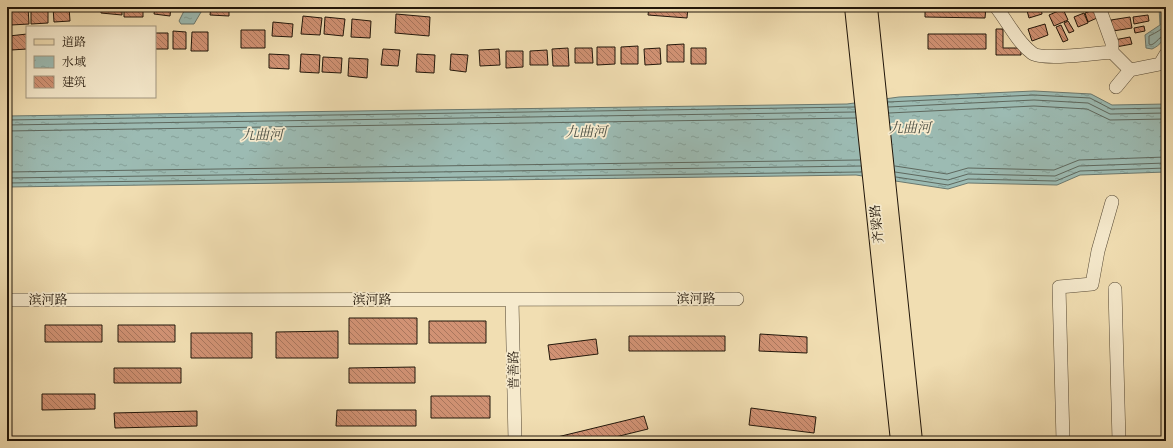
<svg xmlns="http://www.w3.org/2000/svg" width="1173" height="448" viewBox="0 0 1173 448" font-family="Cardo,'Noto Serif SC',serif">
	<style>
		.water { fill: url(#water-ripples); stroke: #6b796f }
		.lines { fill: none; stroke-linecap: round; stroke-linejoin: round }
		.shore { stroke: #5e685e; stroke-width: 1 }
		.building { fill: url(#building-back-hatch); stroke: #21160a }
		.minor-casing { stroke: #554834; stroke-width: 14 }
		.major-casing { stroke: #21160a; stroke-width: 18 }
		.minor { stroke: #f6eacd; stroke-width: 13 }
		.major { stroke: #f1deb2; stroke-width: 16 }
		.labels { text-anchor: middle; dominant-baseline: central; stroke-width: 3.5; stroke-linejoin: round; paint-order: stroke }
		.street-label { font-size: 13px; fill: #21160a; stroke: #f6eacd }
		.water-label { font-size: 14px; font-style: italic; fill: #4c5045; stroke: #f6eacd }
	</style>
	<defs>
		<pattern id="water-ripples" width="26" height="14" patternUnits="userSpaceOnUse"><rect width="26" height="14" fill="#9cbbb3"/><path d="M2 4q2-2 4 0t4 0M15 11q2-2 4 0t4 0" fill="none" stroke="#86a099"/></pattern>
		<pattern id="building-back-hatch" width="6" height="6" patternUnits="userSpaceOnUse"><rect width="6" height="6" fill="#d19274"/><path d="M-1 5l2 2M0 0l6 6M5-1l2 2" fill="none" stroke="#a9765d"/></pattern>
	</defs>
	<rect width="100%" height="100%" fill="#f1deb2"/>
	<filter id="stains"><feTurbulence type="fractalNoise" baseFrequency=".005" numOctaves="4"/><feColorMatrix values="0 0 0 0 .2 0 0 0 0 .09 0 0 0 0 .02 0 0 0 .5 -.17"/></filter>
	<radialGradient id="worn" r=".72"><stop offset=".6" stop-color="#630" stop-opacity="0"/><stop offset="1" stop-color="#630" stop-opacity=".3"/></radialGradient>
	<path class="water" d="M186,7H204L194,24H181L179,21Z
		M1159,7H1166C1166,24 1170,41 1152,49L1146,48L1145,35L1160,25Z
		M1034,91L1091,94L1112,105L1166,104V172L1080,175L1057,185L968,183L948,189L856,175L7,187V116L847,104L899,97Z"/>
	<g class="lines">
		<path class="shore" d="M1163,7C1166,26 1166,28 1149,36V44L1151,45C1157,43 1160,35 1166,35
			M888,102L1034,95L1090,98L1111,109L1166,108
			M888,107L1034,100L1088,103L1110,114L1166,113
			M889,113L1034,106L1087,109L1110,120L1166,119
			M7,120L855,107
			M7,125L855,112
			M7,131L856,118
			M895,166L947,174L968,168L1054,170L1079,160L1166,157
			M7,172L860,160
			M895,172L948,180L968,174L1055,176L1079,166L1166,163
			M896,177L948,185L968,179L1056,181L1080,171L1166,168
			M7,178L861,166
			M7,183L861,172"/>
	</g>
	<path class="building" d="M28,7L29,24L11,25L10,8Z
		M31,7H48V23L31,24Z
		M53,7H69L70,21L54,22Z
		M80,7H98V11L80,9Z
		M101,7H122V15L101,13Z
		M124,7H143V17H124Z
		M155,7H171L170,16L154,14Z
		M211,7H229V16L210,15Z
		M649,7H688L687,18L648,15Z
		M925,7H986L985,18L925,17Z
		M1026,7H1041L1042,14L1029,18Z
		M1103,7H1118L1119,10L1104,12Z
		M1063,9L1068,20L1054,26L1049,15Z
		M1094,10L1097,18L1088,22L1085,13Z
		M1084,13L1088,23L1078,27L1074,17Z
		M396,14L430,17L429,36L395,33Z
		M1148,15L1149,21L1134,24L1133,17Z
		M303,16L322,18L320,35L301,34Z
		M325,17L345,19L343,36L324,34Z
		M1130,17L1132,28L1113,31L1111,20Z
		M352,19L371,21L370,38L351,37Z
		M1068,21L1074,31L1069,33L1064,23Z
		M273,22L293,24L292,37L272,36Z
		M1045,24L1048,35L1032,41L1028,29Z
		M1061,25L1068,40L1063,42L1056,27Z
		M1144,26L1145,31L1135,33L1134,28Z
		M996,29H1003V48H1021V55H996Z
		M241,30H265V48H241Z
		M173,31L186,32V49H173Z
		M192,32H208V51H191Z
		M155,33H168V49H155Z
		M27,34V49L11,50L9,36Z
		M928,34H986V49H928Z
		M1130,37L1132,44L1116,47L1114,40Z
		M684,44V62H667V45Z
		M638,46V64H621V47Z
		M597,47H615V64L597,65Z
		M568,48L569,66H553L552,49Z
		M575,48H592L593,63H575Z
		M660,48L661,64L645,65L644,49Z
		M691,48H706V64H691Z
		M383,49L400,50L398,66L381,65Z
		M499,49L500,65L480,66L479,50Z
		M547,50L548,65H530V51Z
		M506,51H523V67L506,68Z
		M269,54L289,55V69L269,68Z
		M301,54L320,55L319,73L300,72Z
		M417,54L435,55L434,73L416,72Z
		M451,54L468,55L466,72L450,70Z
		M323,57L342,58L341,73L322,72Z
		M349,58L368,59L367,78L348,76Z
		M349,318H417V344H349Z
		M429,321H486V343H429Z
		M45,325H102V342H45Z
		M118,325H175V342H118Z
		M338,331V358H276V332Z
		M191,333H252V358H191Z
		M760,334L807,337V353L759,351Z
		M629,336H725V351H629Z
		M596,339L598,354L550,360L548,345Z
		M415,367V383H349V368Z
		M114,368H181V383H114Z
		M42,394H95V409L42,410Z
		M431,396H490V418H431Z
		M751,408L816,417L814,433L749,425Z
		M337,410H416V426H336Z
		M197,411V426L115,428L114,413Z
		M644,416L648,429L599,441H550L549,439Z"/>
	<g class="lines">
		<g class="minor-casing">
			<path id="minor" d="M996,7C1008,22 1017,42 1032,53C1042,61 1097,53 1112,52V43L1099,7
				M1112,52L1130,70
				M1116,87L1130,70L1160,64L1166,54
				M1115,289L1119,441
				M7,300L737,299
				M512,300L515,441
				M1063,441L1059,287L1092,284L1098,251L1112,202"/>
		</g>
		<g class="major-casing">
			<path id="major" d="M853,7L899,441
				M869,7L914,441"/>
		</g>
		<use href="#minor" class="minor"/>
		<use href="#major" class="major"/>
	</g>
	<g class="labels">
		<g class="street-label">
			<text transform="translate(877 224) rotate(-96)">齐梁路</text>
			<text x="696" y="299">滨河路</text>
			<text x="48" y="300">滨河路</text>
			<text x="372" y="300">滨河路</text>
			<text transform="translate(514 370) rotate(-91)">普善路</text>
		</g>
		<g class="water-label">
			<text transform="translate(910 128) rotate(-1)">九曲河</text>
			<text transform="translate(586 132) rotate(-1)">九曲河</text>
			<text transform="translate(262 135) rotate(-1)">九曲河</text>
		</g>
	</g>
	<rect width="1173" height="448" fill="none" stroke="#f1deb2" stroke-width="24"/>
	<rect x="8" y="8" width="1157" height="432" fill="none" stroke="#21160a" stroke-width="2"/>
	<rect x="12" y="12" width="1149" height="424" fill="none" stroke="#21160a"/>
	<rect x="26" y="26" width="130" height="72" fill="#f6eacd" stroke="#a1957f"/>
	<rect x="34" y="39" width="20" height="6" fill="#f1deb2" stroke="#a1957f"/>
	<text x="62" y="46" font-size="12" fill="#21160a">道路</text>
	<rect x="34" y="56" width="20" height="12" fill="url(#water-ripples)" stroke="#a1957f"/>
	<text x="62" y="66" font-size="12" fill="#21160a">水域</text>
	<rect x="34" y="76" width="20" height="12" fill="url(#building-back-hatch)" stroke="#a1957f"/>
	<text x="62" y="86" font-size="12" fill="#21160a">建筑</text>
	<rect width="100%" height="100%" filter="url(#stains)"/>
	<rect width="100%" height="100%" fill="url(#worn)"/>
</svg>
